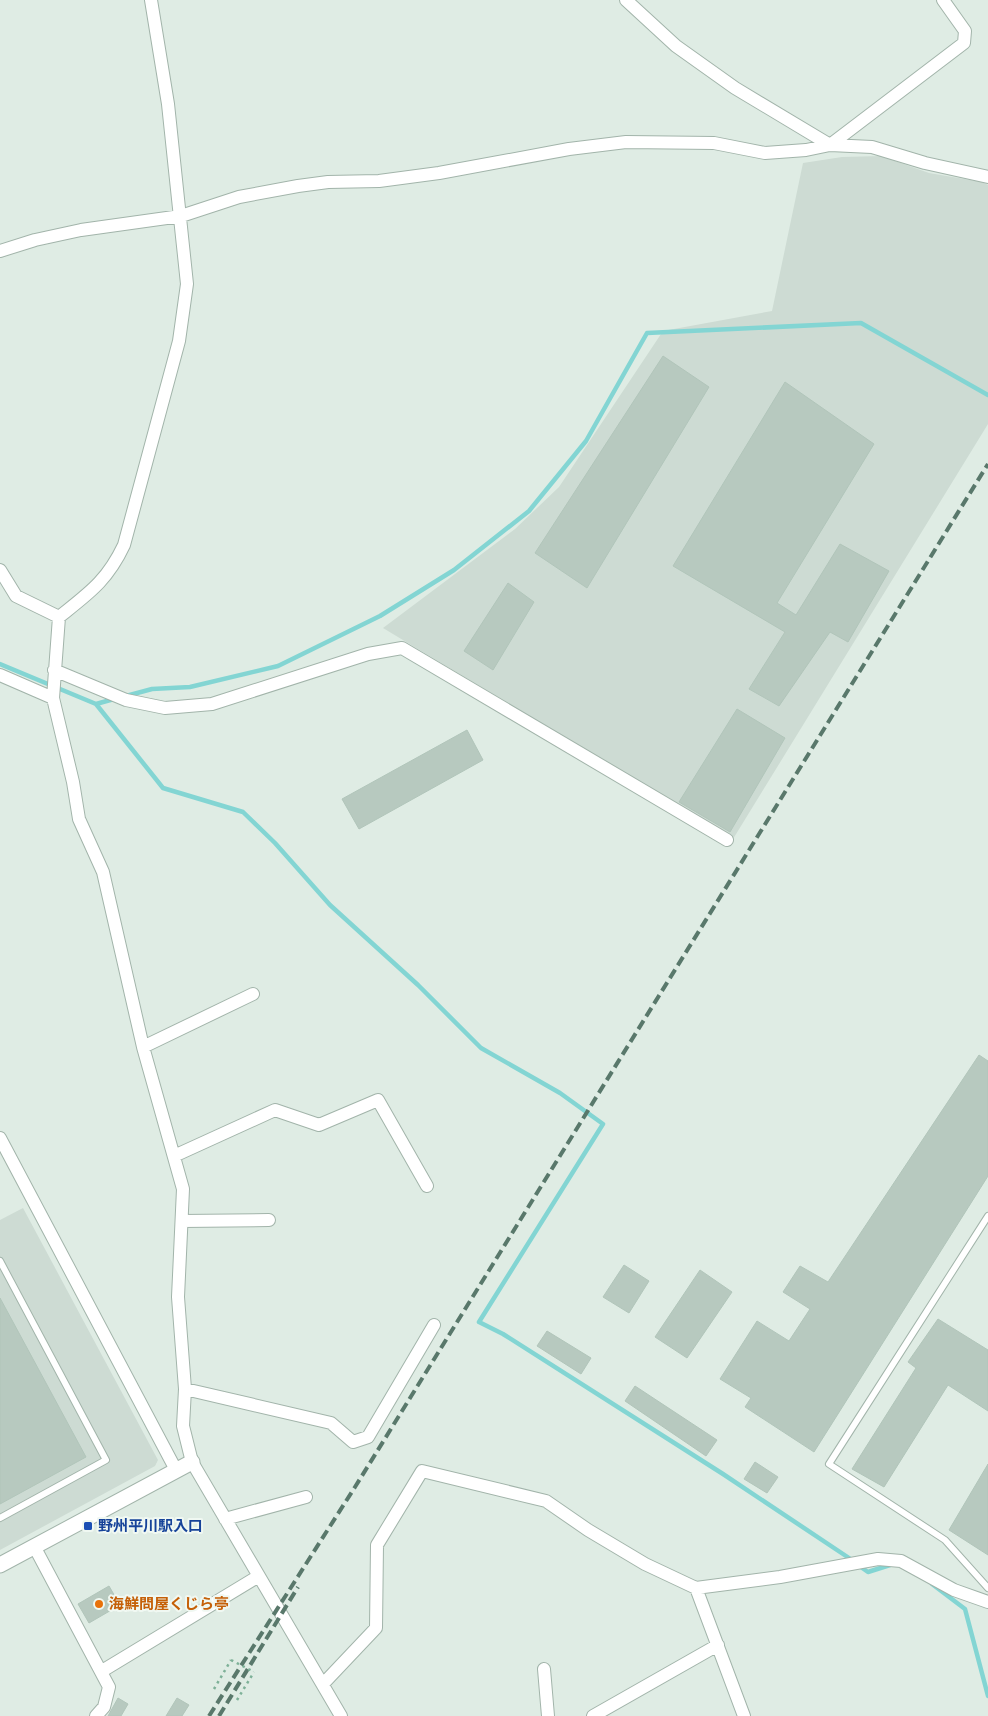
<svg xmlns="http://www.w3.org/2000/svg" width="988" height="1716" viewBox="0 0 988 1716" font-family="Rubik,'Noto Sans JP',sans-serif">
	<style>
		.built { fill: #cddbd3 }
		.lines { fill: none; stroke-linecap: round; stroke-linejoin: round }
		.stream { stroke: #83d5d3; stroke-width: 4.5 }
		.building { fill: #b7c9bf; stroke: #b1c5ba }
		.service-casing { stroke: #a2b4aa; stroke-width: 8 }
		.minor-casing { stroke: #a2b4aa; stroke-width: 14 }
		.tertiary-casing { stroke: #a2b4aa; stroke-width: 17 }
		.path { stroke: #7eb198; stroke-width: 2.5; stroke-dasharray: 2.5 4; stroke-linecap: butt }
		.service { stroke: #fff; stroke-width: 6 }
		.minor { stroke: #fff; stroke-width: 12 }
		.tertiary { stroke: #fff; stroke-width: 15 }
		.rail { stroke: #59786b; stroke-width: 4; stroke-dasharray: 10 5; stroke-linecap: butt }
		.path-bridge { stroke: #7eb198; stroke-width: 2.5; stroke-dasharray: 2.5 4; stroke-linecap: butt }
		.transit-dot { fill: #1a4fb4; stroke: #f0f8f2; stroke-width: 2 }
		.food-dot { fill: #e8710a; stroke: #f0f8f2; stroke-width: 2 }
		.labels { text-anchor: middle; dominant-baseline: central; stroke-width: 4; stroke-linejoin: round; paint-order: stroke }
		.transit-label { font-size: 15px; font-weight: bold; fill: #164399; stroke: #f0f8f2; text-anchor: start }
		.food-label { font-size: 15px; font-weight: bold; fill: #c56008; stroke: #f0f8f2; text-anchor: start }
	</style>
	<rect width="100%" height="100%" fill="#dfece4"/>
	<path class="built" d="M881,156L929,173L982,182L988,185V424L733,839L383,628L515,529L559,487L663,331L772,311L803,163L842,157Z
		M23,1208L158,1460L155,1466L0,1550V1220Z"/>
	<g class="lines">
		<path class="stream" d="M0,664L96,704L163,788L243,812L275,843L330,905L418,985L481,1048L560,1093L603,1124L479,1322L503,1334L723,1474L852,1560
			M126,696L152,689L190,687L278,666L380,616L454,570L529,511L586,441L647,333L861,323L988,395
			M96,704L114,699
			M858,1565L868,1572L890,1565
			M932,1584L965,1609L988,1696"/>
	</g>
	<path class="building" d="M663,356L709,387L587,588L535,553Z
		M785,382L874,444L777,603L796,615L840,544L889,571L848,642L830,632L779,706L749,689L785,632L673,566Z
		M508,583L534,602L493,670L464,651Z
		M737,709L785,738L730,832L679,802Z
		M467,730L483,760L359,829L342,799Z
		M979,1055L988,1061V1176L814,1452L745,1407L751,1398L720,1379L757,1321L789,1341L810,1309L783,1292L800,1266L828,1282Z
		M624,1265L649,1281L629,1313L603,1297Z
		M700,1270L732,1292L687,1358L655,1337Z
		M0,1298L86,1457L0,1504Z
		M938,1319L988,1350V1411L948,1385L884,1487L852,1469L916,1368L908,1362Z
		M547,1331L591,1358L581,1374L537,1346Z
		M635,1386L717,1440L706,1456L625,1401Z
		M755,1462L778,1477L767,1493L744,1479Z
		M988,1464V1555L949,1530Z
		M109,1586L120,1605L89,1623L78,1604Z
		M118,1698L128,1704L121,1716H108Z
		M177,1698L189,1705L182,1716H166Z"/>
	<g class="lines">
		<g class="service-casing">
			<path id="service" d="M988,1216L829,1464L945,1540L988,1588
				M0,1261L106,1460L0,1518"/>
		</g>
		<g class="minor-casing">
			<path id="minor" d="M151,0L168,104L187,284L179,341L124,545C107,581 89,593 59,617L53,698L73,782L79,819L103,872L143,1047L183,1189L178,1297L185,1389L183,1426L192,1462L341,1716
				M626,0L676,46L735,88L830,145
				M830,145L964,43L965,31L943,0
				M0,251L35,240L81,230L181,216L239,197L298,186L328,182L379,181L439,173L569,149L626,142L714,143L765,153L806,150L830,145L872,147L925,163L988,177
				M0,570L16,596L59,617
				M54,670L126,700L165,708L212,704L368,654L402,648L727,840
				M0,675L53,698
				M143,1047L253,994
				M0,1138L176,1470
				M174,1156L275,1110L319,1125L378,1100L427,1186
				M182,1221L269,1220
				M185,1389L331,1423L353,1442L368,1437L434,1325
				M225,1519L306,1497
				M34,1546L109,1687L104,1707L96,1716
				M696,1588L744,1716
				M544,1669L548,1716
				M102,1671L259,1576
				M323,1684L376,1628L377,1545L422,1471L546,1501L588,1530L645,1564L696,1588L780,1577L878,1559L901,1561L954,1590L988,1602
				M593,1716L718,1645"/>
		</g>
		<g class="tertiary-casing">
			<path id="tertiary" d="M0,1565L192,1462"/>
		</g>
		<path class="path" d="M214,1689L231,1660
			M237,1700L254,1672"/>
		<use href="#service" class="service"/>
		<use href="#minor" class="minor"/>
		<use href="#tertiary" class="tertiary"/>
		<path class="rail" d="M209,1716L355,1487L988,464
			M219,1716L298,1587"/>
		<path class="path-bridge" d="M231,1660L254,1672"/>
	</g>
	<rect class="transit-dot" x="83" y="1521" width="10" height="10" rx="2.5"/>
	<circle class="food-dot" cx="99" cy="1604" r="5"/>
	<g class="labels">
		<g class="transit-label">
			<text x="98" y="1526">野州平川駅入口</text>
		</g>
		<g class="food-label">
			<text x="109" y="1604">海鮮問屋くじら亭</text>
		</g>
	</g>
</svg>
